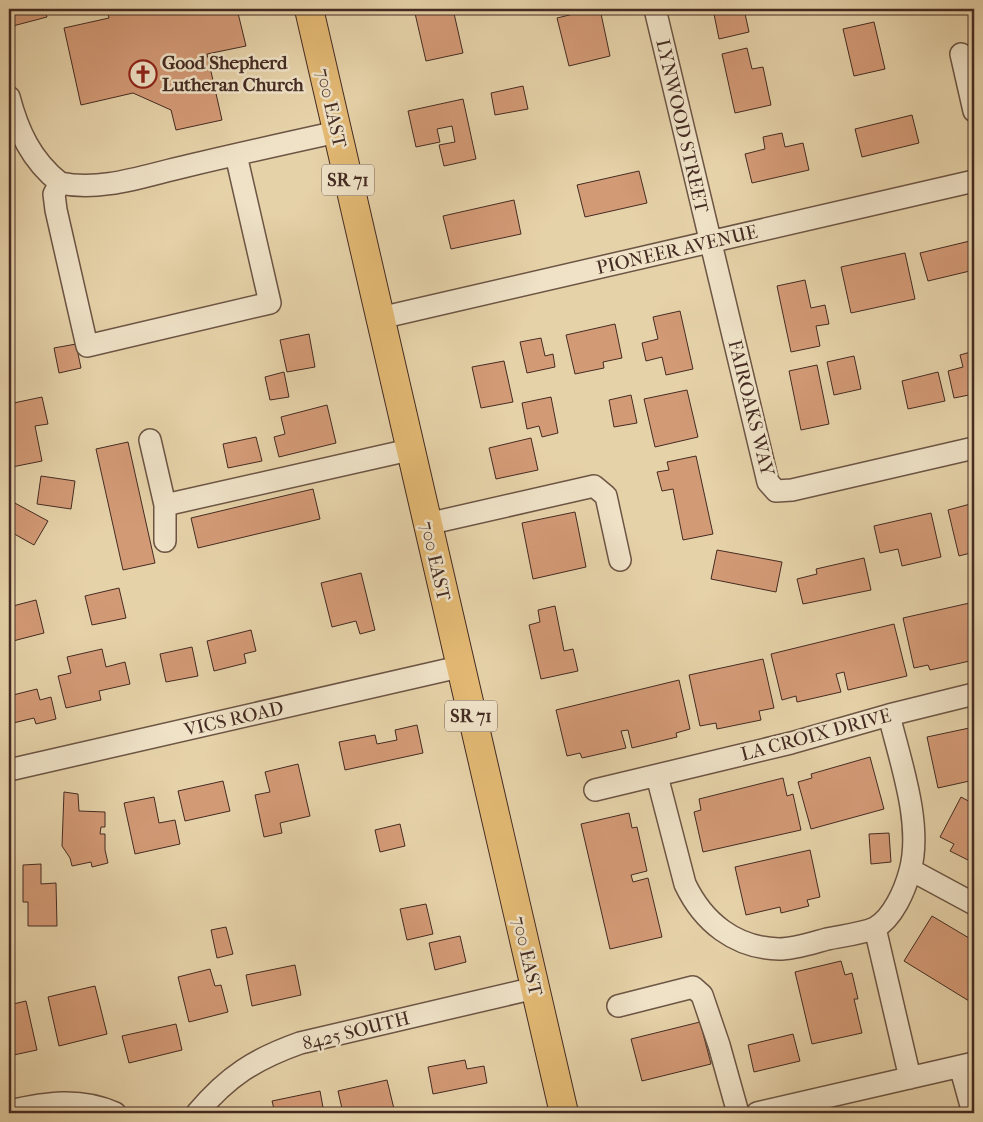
<svg xmlns="http://www.w3.org/2000/svg" width="983" height="1122" viewBox="0 0 983 1122" font-family="'IM FELL French Canon',serif">
	<style>
		.building { fill: #d39a76; stroke: #442b22 }
		.lines { fill: none; stroke-linecap: round; stroke-linejoin: round }
		.minor-casing { stroke: #6c5544; stroke-width: 24 }
		.major-casing { stroke: #442b22; stroke-width: 30 }
		.minor { stroke: #efe2c7; stroke-width: 21 }
		.major { stroke: #e3b974; stroke-width: 28 }
		.labels { text-anchor: middle; dominant-baseline: central; stroke-width: 5; stroke-linejoin: round; paint-order: stroke }
		.shield { fill: #efe2c7; stroke: #776254; stroke-width: 1 }
		.shield-label { font-size: 18px; font-weight: bold; fill: #442b22 }
		.poi-label { font-size: 19px; font-weight: bold; fill: #442b22; stroke: #efe2c7; text-anchor: start }
		.street-label { font-size: 19px; fill: #442b22; stroke: #efe2c7 }
	</style>
	<rect width="100%" height="100%" fill="#e6d2a9"/>
	<filter id="stains"><feTurbulence type="fractalNoise" baseFrequency=".004" numOctaves="4"/><feColorMatrix values="0 0 0 0 .2 0 0 0 0 .09 0 0 0 0 .02 0 0 0 .5 -.17"/></filter>
	<radialGradient id="worn" r=".72"><stop offset=".6" stop-color="#630" stop-opacity="0"/><stop offset="1" stop-color="#630" stop-opacity=".3"/></radialGradient>
	<path class="building" d="M9,9H45L47,17L9,27Z
		M107,9H237L246,46L207,54L222,120L176,130L171,110L133,93L81,105L64,28L109,18Z
		M414,9H453L463,53L426,61Z
		M594,9H600L610,56L569,66L557,18Z
		M713,9H744L749,32L719,39Z
		M874,22L885,69L854,76L843,29Z
		M747,48L752,69L763,67L771,105L735,113L722,54Z
		M523,86L528,109L495,115L491,93Z
		M463,99L476,159L444,166L439,145L455,142L452,126L437,129L440,142L416,147L408,111Z
		M912,115L919,143L862,157L855,129Z
		M782,133L785,147L803,143L809,170L752,183L745,154L765,149L763,137Z
		M639,171L647,203L585,217L577,185Z
		M514,200L521,234L451,249L443,216Z
		M974,240V270L928,281L920,253Z
		M905,253L915,299L851,313L841,267Z
		M805,280L811,308L825,305L829,324L816,326L820,346L791,352L777,286Z
		M680,311L693,369L666,375L662,357L646,361L642,343L658,339L653,317Z
		M615,324L622,358L603,362L604,368L575,374L566,335Z
		M309,334L315,367L287,372L280,340Z
		M541,338L545,356L553,354L555,367L527,373L520,342Z
		M76,344L81,368L59,373L54,348Z
		M974,351V394L954,398L948,371L963,367L960,355Z
		M854,356L861,389L834,395L827,362Z
		M504,361L513,402L481,408L472,367Z
		M817,365L829,424L801,430L789,371Z
		M284,372L289,397L270,400L265,377Z
		M938,372L945,401L908,409L902,381Z
		M687,390L698,437L655,447L644,399Z
		M631,395L637,423L614,427L609,400Z
		M42,397L48,424L35,426L42,461L12,467L9,450V404Z
		M551,397L558,433L542,437L539,426L527,429L522,403Z
		M327,405L336,443L279,457L274,437L285,434L281,417Z
		M256,437L262,461L228,468L223,444Z
		M531,438L538,470L496,479L489,448Z
		M128,442L155,563L123,570L96,449Z
		M696,456L713,534L683,540L673,489L662,491L657,472L669,470L667,462Z
		M41,476L75,481L71,509L37,504Z
		M313,489L320,519L198,548L191,518Z
		M13,502L48,521L34,545L9,531V510Z
		M974,503V552L959,556L948,510Z
		M575,512L586,567L533,579L522,523Z
		M931,513L941,557L902,566L898,549L880,553L874,526Z
		M717,550L782,562L776,592L711,579Z
		M864,558L871,590L803,604L797,579L817,574L816,569Z
		M361,573L375,630L360,634L356,621L332,627L321,583Z
		M119,588L126,618L92,625L85,596Z
		M36,600L44,633L13,641L9,626V607Z
		M974,602V642L970,643L974,660L930,670L928,665L914,668L903,618Z
		M555,606L564,651L573,649L578,671L541,679L529,625L540,622L538,610Z
		M894,624L907,676L848,690L844,672L836,674L841,692L797,702L796,696L782,700L771,654Z
		M251,630L256,651L244,654L246,663L214,671L207,641Z
		M192,647L198,676L166,682L160,654Z
		M102,649L106,667L125,662L130,684L99,691L101,700L66,708L58,676L71,673L67,657Z
		M763,659L774,708L759,711L761,720L717,729L716,723L700,726L689,675Z
		M679,680L690,729L676,733L677,737L632,748L628,730L621,731L626,748L582,758L580,753L567,756L556,710Z
		M37,689L40,700L51,697L56,719L36,724L34,718L9,724V696Z
		M417,725L423,753L345,770L339,742L375,735L377,744L397,740L395,730Z
		M974,727V780L938,788L927,737Z
		M870,757L884,809L811,829L798,782L812,778L811,774Z
		M298,764L310,816L280,823L282,833L264,837L255,795L270,792L265,772Z
		M783,778L787,796L793,794L801,830L703,852L694,812L701,810L699,799Z
		M223,781L230,811L185,821L178,791Z
		M64,792L78,794L79,811L105,812V827H101L100,834H105V850L108,863L92,867L91,862L72,866L70,858L62,846Z
		M154,797L159,823L175,820L180,844L135,854L124,803Z
		M961,797L974,804V863L950,851L954,844L940,837Z
		M629,813L632,828L637,827L647,871L631,875L633,882L648,878L662,937L610,949L581,824Z
		M400,824L405,846L380,852L375,830Z
		M889,833L891,862L871,864L869,834Z
		M810,850L820,897L807,900L809,906L781,913L780,907L746,915L735,867Z
		M41,864V884L56,883L57,926H28V902H23V865Z
		M426,904L433,934L407,940L400,909Z
		M932,916L974,941V1004L904,961Z
		M226,927L233,954L217,958L211,930Z
		M460,936L466,962L435,970L429,943Z
		M841,961L845,975L852,973L858,999H854L862,1033L812,1044L795,972Z
		M295,965L301,995L252,1006L246,975Z
		M210,969L215,986L221,985L228,1012L189,1022L178,977Z
		M95,986L107,1034L59,1046L48,997Z
		M26,1001L37,1050L9,1056V1005Z
		M700,1022L711,1064L642,1081L631,1039Z
		M176,1024L182,1050L129,1063L122,1036Z
		M793,1034L800,1061L754,1072L748,1045Z
		M465,1060L467,1069L484,1066L487,1083L433,1094L428,1067Z
		M387,1080L395,1113H343L338,1091Z
		M320,1091L324,1113H275L272,1101Z"/>
	<g class="lines">
		<g class="minor-casing">
			<path id="minor" d="M655,9L768,482L776,491L792,490L974,448
				M961,54L974,111
				M9,97C18,131 31,160 60,183
				M236,155L270,303L87,346L56,210L54,194L60,183C102,192 146,175 187,166C237,154 287,143 337,132
				M380,318L974,181
				M150,440L165,505L409,450
				M165,505V541
				M427,524L594,486L606,496L620,560
				M9,770L459,667
				M657,776L685,884C703,922 735,948 779,949C794,949 812,943 827,939C841,936 861,934 875,928C893,918 905,890 910,871C923,824 900,761 889,715
				M595,790L791,743L889,715L974,694
				M911,870L974,904
				M875,928L910,1078
				M618,1006L693,987L702,995L719,1045L738,1113
				M960,1066L973,1113
				M9,1111C45,1103 80,1097 115,1113
				M197,1113C228,1076 255,1059 300,1043L535,988
				M757,1113L974,1063"/>
		</g>
		<g class="major-casing">
			<path id="major" d="M309,9L564,1113"/>
		</g>
		<use href="#minor" class="minor"/>
		<use href="#major" class="major"/>
	</g>
	<defs>
		<g id="church-ring" transform="scale(1.4375)"><circle r="9.5" fill="#efe2c7" stroke="#8f2418" stroke-width="1.5"/><path d="M-1.2-6h2.4v3.5h3.3v2.4h-3.3V6h-2.4V-.1h-3.3v-2.4h3.3Z" fill="#8f2418"/></g>
	</defs>
	<g fill-rule="evenodd">
		<use href="#church-ring" x="143" y="74"/>
	</g>
	<g class="labels">
		<g class="shield">
			<rect x="322" y="164.5" width="52" height="31" rx="4"/>
			<rect x="445" y="700.5" width="52" height="31" rx="4"/>
		</g>
		<g class="shield-label">
			<text x="348" y="180">SR 71</text>
			<text x="471" y="716">SR 71</text>
		</g>
		<g class="poi-label">
			<text x="162" y="63">Good Shepherd<tspan x="162" dy="22">Lutheran Church</tspan></text>
		</g>
		<g class="street-label">
			<text transform="translate(331 108) rotate(77)">700 EAST</text>
			<text transform="translate(682 126) rotate(77)">LYNWOOD STREET</text>
			<text transform="translate(677 250) rotate(-13)">PIONEER AVENUE</text>
			<text transform="translate(751 408) rotate(76)">FAIROAKS WAY</text>
			<text transform="translate(435 561) rotate(77)">700 EAST</text>
			<text transform="translate(234 719) rotate(-13)">VICS ROAD</text>
			<text transform="translate(816 735) rotate(-15)">LA CROIX DRIVE</text>
			<text transform="translate(527 956) rotate(77)">700 EAST</text>
			<text transform="translate(356 1031) rotate(-14)">8425 SOUTH</text>
		</g>
	</g>
	<rect width="983" height="1122" fill="none" stroke="#e6d2a9" stroke-width="30"/>
	<rect x="10" y="10" width="963" height="1102" fill="none" stroke="#442b22" stroke-width="2.5"/>
	<rect x="15" y="15" width="953" height="1092" fill="none" stroke="#442b22"/>
	<rect width="100%" height="100%" filter="url(#stains)"/>
	<rect width="100%" height="100%" fill="url(#worn)"/>
</svg>
